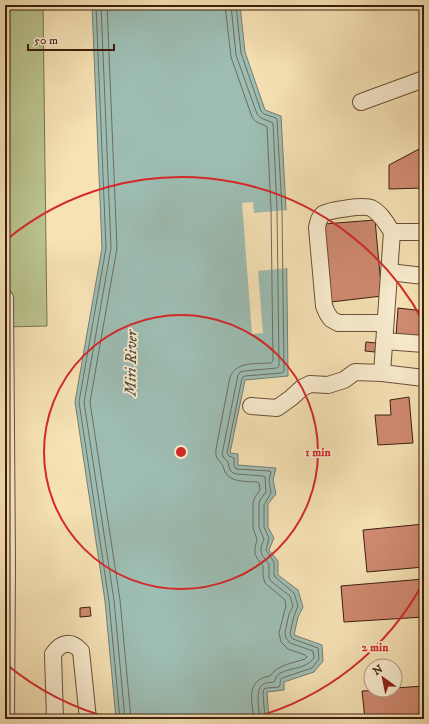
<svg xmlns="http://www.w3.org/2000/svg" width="429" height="724" viewBox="0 0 429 724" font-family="'IM FELL DW Pica',serif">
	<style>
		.green { fill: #bac48f; stroke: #7b714e }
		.water { fill: #9dbdb3; stroke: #767d71 }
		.pier { fill: #f6e2b5 }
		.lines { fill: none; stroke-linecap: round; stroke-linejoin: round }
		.shore { stroke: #6c6e60; stroke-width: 1 }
		.building { fill: #d08a72; stroke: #3c1e0e }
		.minor-casing { stroke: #6a4f38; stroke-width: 18 }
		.minor { stroke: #f9eccf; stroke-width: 16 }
		.ring { fill: none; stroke: #d62828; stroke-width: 2 }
		.labels { text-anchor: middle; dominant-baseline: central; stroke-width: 3.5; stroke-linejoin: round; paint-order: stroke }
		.water-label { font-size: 16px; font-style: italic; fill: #594e40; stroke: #f9eccf }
		.centre { fill: #d62828; stroke: #f9eccf; stroke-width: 2 }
		.ring-label { font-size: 12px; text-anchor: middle; font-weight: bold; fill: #d62828; stroke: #f9eccf; stroke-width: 3.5; stroke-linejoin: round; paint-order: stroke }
	</style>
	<rect width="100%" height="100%" fill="#f6e2b5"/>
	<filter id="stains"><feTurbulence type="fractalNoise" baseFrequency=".005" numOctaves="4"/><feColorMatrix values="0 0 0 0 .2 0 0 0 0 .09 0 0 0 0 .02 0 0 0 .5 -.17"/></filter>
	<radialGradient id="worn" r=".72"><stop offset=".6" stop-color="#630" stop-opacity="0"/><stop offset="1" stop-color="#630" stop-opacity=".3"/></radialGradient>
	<path class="green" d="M5,5H43L47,326L5,327Z"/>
	<path class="water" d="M92,5H240L245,52L265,110L281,116L286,209L288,376L245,380L230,453L238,454V465L276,468L273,480L276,494L268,504V527L274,538L269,550L278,561V575L298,590L303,607L298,617L294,635L322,645L323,661L314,672L284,682V690L267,692L269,719H116L105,601L75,402L102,248Z"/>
	<path class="pier" d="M253,202L254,213L288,210V268L258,271L263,333L252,334L242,203Z"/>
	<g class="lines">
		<path class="shore" d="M96,5L106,248L79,402L109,601L120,719
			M101,5L111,248L84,402L114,600L125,719
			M107,5L117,248L90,402L120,600L131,719
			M225,5L231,57L252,117C256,124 262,123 267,127L271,209L273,361L271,363C257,364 236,361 230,377L216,449C215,460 219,459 223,466C224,468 224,470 225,472C231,483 247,481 257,482L259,483L260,490L255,497L253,503V528L257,539L255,548V554L257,558L263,566V576L265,583L285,600L286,606L284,613L279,633L281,642L288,649L305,655L307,657L305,659C293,663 277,665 270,676C245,680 252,701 254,719
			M231,5L236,55L257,114L261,118L271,122L273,123L277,209L279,366L277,368L244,371L240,372L238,375L222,454L224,458L228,462L229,467L230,470L233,473L237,474L263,476L265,477L266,492L260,500L259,504V527L264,539L261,547V551L262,555L269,564V578L272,582L290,596L293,606L289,614L285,632L286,638L290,643L313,651L314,658C305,671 284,667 277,676C276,677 275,681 274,682C270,683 265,682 262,685C255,690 259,711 260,719
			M236,5L241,53L261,111L264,114L276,118L277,120L282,209L284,371L282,373L245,376L242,378L227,453L229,456L234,458V465L236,469L269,471L271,472L269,480L271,493L264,505V527L269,538L266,550L274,562V574L275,577L294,593L298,606L294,616L290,633L291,637L293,639L318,648L319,659L312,668L282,678C279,681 281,684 279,687L267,688L264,689L263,693L265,719"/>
	</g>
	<path class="building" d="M419,149H424V188L389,189V165Z
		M375,220L382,296L331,302L324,224Z
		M398,308L424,311V338L396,336Z
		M366,342L376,343L375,352L365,351Z
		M409,397L413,443L378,445L375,415H391L390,400Z
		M421,414H424V441H423Z
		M424,524V567L367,572L363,530Z
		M424,579V617L344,622L341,586Z
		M90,607L91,616L80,617V608Z
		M424,686V719H365L362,691L395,690V688Z"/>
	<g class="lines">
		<g class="minor-casing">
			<path id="minor" d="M361,102L424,79
				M389,272L424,276
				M5,298L7,564L6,719
				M385,323H338L331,319L327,313L324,306L317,228C318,223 318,218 323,214C329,210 364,205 371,208C381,213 386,223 392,232
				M384,341L424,344
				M382,373L392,232H424
				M251,406L277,408L291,398L302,388L310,384L328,385L344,380L355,372L382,373L424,378
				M55,719L53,654C61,642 71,640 81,651L88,719"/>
		</g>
		<use href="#minor" class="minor"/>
	</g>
	<g class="ring">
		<circle cx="181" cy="452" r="137"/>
		<path d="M424 581A275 275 0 0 1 248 719M114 719A275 275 0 0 1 6 664M6 240A275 275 0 0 1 424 323"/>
	</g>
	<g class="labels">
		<g class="water-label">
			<text transform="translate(131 363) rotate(-89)">Miri River</text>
		</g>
	</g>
	<circle cx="181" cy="452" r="6" class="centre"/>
	<g class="ring-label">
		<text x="318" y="456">1 min</text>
		<text x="375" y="651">2 min</text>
	</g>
	<rect width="429" height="724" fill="none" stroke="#f6e2b5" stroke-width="20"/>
	<rect x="6" y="6" width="417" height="712" fill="none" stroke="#3c1e0e" stroke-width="2"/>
	<rect x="10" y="10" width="409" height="704" fill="none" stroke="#3c1e0e"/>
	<g transform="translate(383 678) rotate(327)"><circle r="19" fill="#f9eccf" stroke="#ad9a82"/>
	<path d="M0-3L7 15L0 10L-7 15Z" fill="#8f2418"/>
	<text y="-6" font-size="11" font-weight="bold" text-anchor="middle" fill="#3c1e0e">N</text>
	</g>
	<path d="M28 44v6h86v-6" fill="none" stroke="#3c1e0e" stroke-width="2"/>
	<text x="34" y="44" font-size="12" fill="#3c1e0e" stroke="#f9eccf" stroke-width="3" paint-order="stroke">50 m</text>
	<rect width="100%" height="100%" filter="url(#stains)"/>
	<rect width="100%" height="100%" fill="url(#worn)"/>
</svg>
